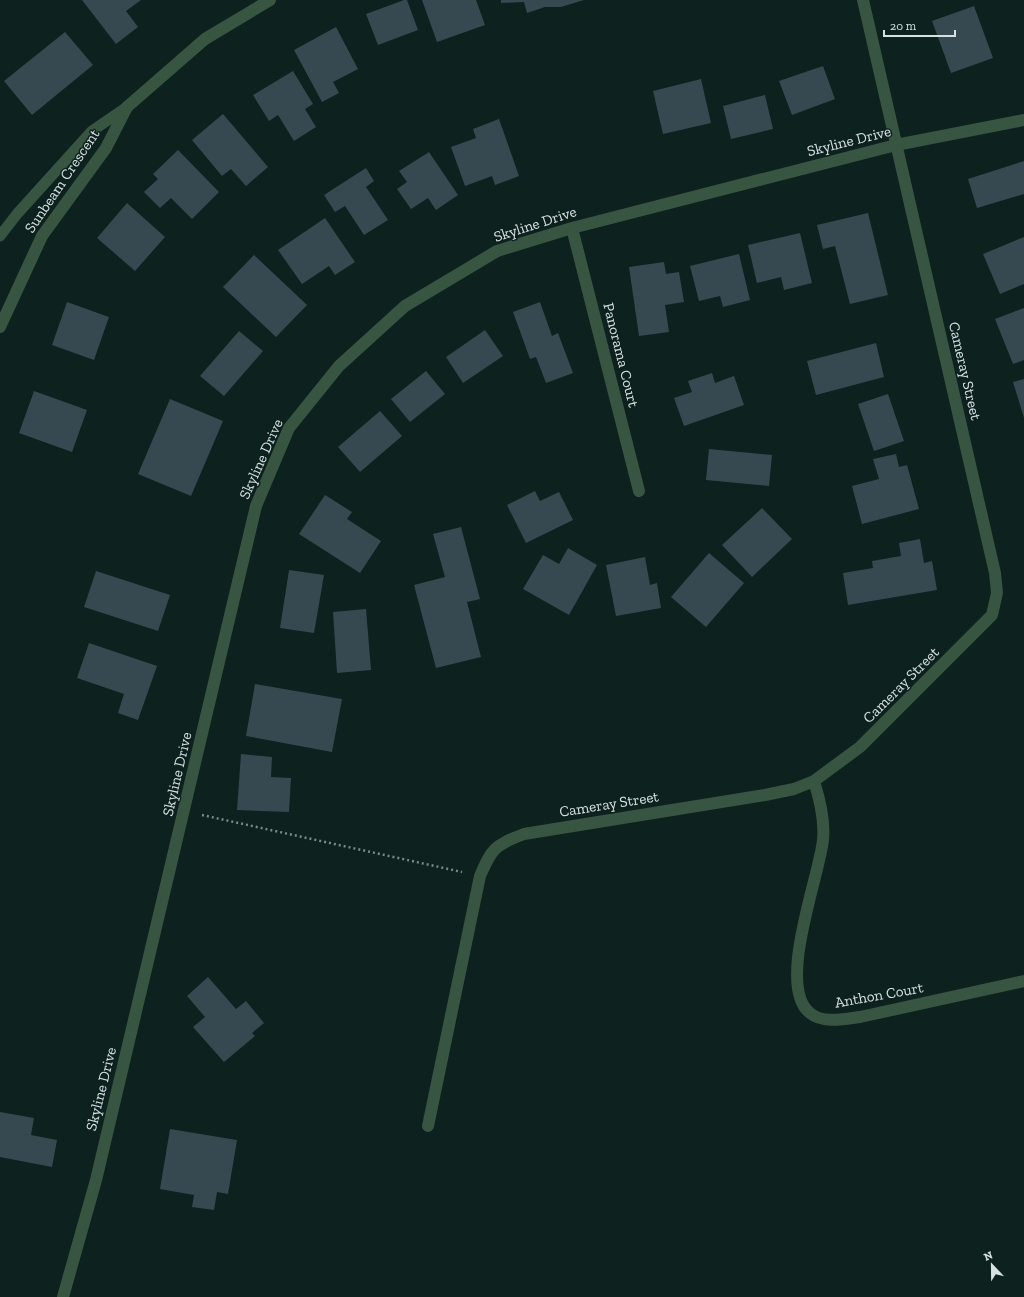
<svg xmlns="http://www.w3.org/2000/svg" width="1024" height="1297" viewBox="0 0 1024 1297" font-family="'Zilla Slab',serif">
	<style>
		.building { fill: #364950 }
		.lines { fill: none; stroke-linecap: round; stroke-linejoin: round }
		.path { stroke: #7a8a88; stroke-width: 2.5; stroke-dasharray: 2 3; stroke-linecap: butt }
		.service { stroke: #375541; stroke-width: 11 }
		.minor { stroke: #375541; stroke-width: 12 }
		.labels { text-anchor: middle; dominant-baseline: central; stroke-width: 3; stroke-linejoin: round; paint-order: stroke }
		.street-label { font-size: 15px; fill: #d6e2e1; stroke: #0d211f }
	</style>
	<rect width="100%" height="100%" fill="#0d211f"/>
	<path class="building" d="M82,0H141L126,11L138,27L116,44Z
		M404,0H407L418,30L378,45L366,14Z
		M422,0H476L485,25L437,42Z
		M501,0H584L561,7H545L527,13L524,2L501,3Z
		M974,6L993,58L951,73L932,21Z
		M336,27L358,69L333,82L339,93L322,102L294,50Z
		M65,32L93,65L32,115L4,81Z
		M823,66L835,99L792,115L779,81Z
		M293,71L313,104L305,109L316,127L294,141L278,115L269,121L253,95Z
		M701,79L711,123L663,134L653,91Z
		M765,95L773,129L731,139L723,106Z
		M223,114L268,167L246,186L231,169L222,176L192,140Z
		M499,119L519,176L495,185L492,176L465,186L451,147L476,138L473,129Z
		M178,150L219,192L192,219L171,198L160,208L144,192L158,179L153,174Z
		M429,152L458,195L436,210L428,198L411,209L397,189L407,182L399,171Z
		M1024,161V194L977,208L968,179Z
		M366,168L374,181L366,187L388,220L364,235L345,206L335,212L324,195Z
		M127,203L165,237L135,271L97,238Z
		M868,213L888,295L850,304L835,246L823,249L817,225Z
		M325,218L355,262L335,275L329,266L302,284L278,250Z
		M800,233L812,283L784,290L781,277L757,283L748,245Z
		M1024,237V284L1000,294L983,254Z
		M739,254L750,300L723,307L720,296L699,301L690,266Z
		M254,255L307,305L276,337L223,287Z
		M664,262L666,274L679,272L684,302L665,305L669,332L639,336L629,267Z
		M67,302L109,317L94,360L52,345Z
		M540,302L552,336L558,333L573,373L546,383L536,357L530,359L513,312Z
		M1024,308V360L1013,364L995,319Z
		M485,330L503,356L463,383L446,357Z
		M239,331L263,351L224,396L200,376Z
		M876,343L884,377L816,395L807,361Z
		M426,371L445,394L410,422L391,399Z
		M712,373L715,383L734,376L744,405L684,426L674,398L692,392L688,381Z
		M1024,379V418L1013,382Z
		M34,391L87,410L72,452L19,433Z
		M888,394L904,441L874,451L858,404Z
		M170,399L223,421L191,496L138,474Z
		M380,411L402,436L360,472L338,447Z
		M709,449L772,455L769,486L706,480Z
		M896,454L899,467L907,465L919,509L862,524L852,486L879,479L873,459Z
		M535,491L540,501L559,492L573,520L526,543L507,505Z
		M325,495L352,512L347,519L381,541L360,573L299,534Z
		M762,508L792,539L752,577L722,545Z
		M461,527L480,599L467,602L481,657L436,668L414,585L445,577L433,534Z
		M920,539L924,563L932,561L937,590L848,605L843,573L873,568L872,561L901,556L899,543Z
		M568,548L597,565L569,615L523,589L543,555L559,564Z
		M709,553L744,583L706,627L671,597Z
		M645,557L650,585L657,583L661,608L616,616L606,565Z
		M289,570L324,575L314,633L280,628Z
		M96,571L170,595L158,631L84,607Z
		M366,609L371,670L337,673L333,612Z
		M89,643L157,666L138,720L118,713L124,694L77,678Z
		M255,684L342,699L332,752L246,736Z
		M241,754L272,757L271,777L291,778L289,812L237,810Z
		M208,977L236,1009L246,1001L264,1023L252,1033L255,1036L224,1062L193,1027L205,1017L187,996Z
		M0,1112L34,1118L31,1135L57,1140L52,1167L0,1157Z
		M170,1129L237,1140L228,1194L217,1192L214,1210L192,1207L194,1195L160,1189Z"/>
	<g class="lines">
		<path class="path" d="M202,815L462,872"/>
		<path class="service" d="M0,236L17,214L92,131L127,107"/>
		<path class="minor" d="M572,228L639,491
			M0,327L42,236L106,148L127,107L205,39L270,0
			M814,781C820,800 825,820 823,840C819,878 776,986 810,1013C823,1024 845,1019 860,1017L1024,981
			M428,1126L480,876C492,848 495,845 524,834L765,795L794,789L814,781L860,747L992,615L997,593L995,573L863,0
			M63,1297L96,1180L256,506L289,428L339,366L405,306L497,251L572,228L896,145L1024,120"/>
	</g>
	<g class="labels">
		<g class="street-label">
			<text transform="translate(849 141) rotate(-14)">Skyline Drive</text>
			<text transform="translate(62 181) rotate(-56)">Sunbeam Crescent</text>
			<text transform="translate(535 224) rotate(-18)">Skyline Drive</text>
			<text transform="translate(621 355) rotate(76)">Panorama Court</text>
			<text transform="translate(965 371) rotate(77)">Cameray Street</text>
			<text transform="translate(261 459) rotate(-66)">Skyline Drive</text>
			<text transform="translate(901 685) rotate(-45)">Cameray Street</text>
			<text transform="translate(177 774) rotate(-77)">Skyline Drive</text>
			<text transform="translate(609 804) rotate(-9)">Cameray Street</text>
			<text transform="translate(879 995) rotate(-10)">Anthon Court</text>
			<text transform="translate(101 1089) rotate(-76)">Skyline Drive</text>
		</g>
	</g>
	<g transform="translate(992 1265) rotate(338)" stroke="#0d211f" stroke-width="3" paint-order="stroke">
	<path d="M0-3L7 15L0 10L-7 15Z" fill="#d6e2e1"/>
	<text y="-6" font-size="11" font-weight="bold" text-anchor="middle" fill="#d6e2e1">N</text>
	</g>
	<path d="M884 30v6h71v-6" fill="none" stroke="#d6e2e1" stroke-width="2"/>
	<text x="890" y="30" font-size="12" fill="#d6e2e1" stroke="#0d211f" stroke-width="3" paint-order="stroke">20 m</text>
</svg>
